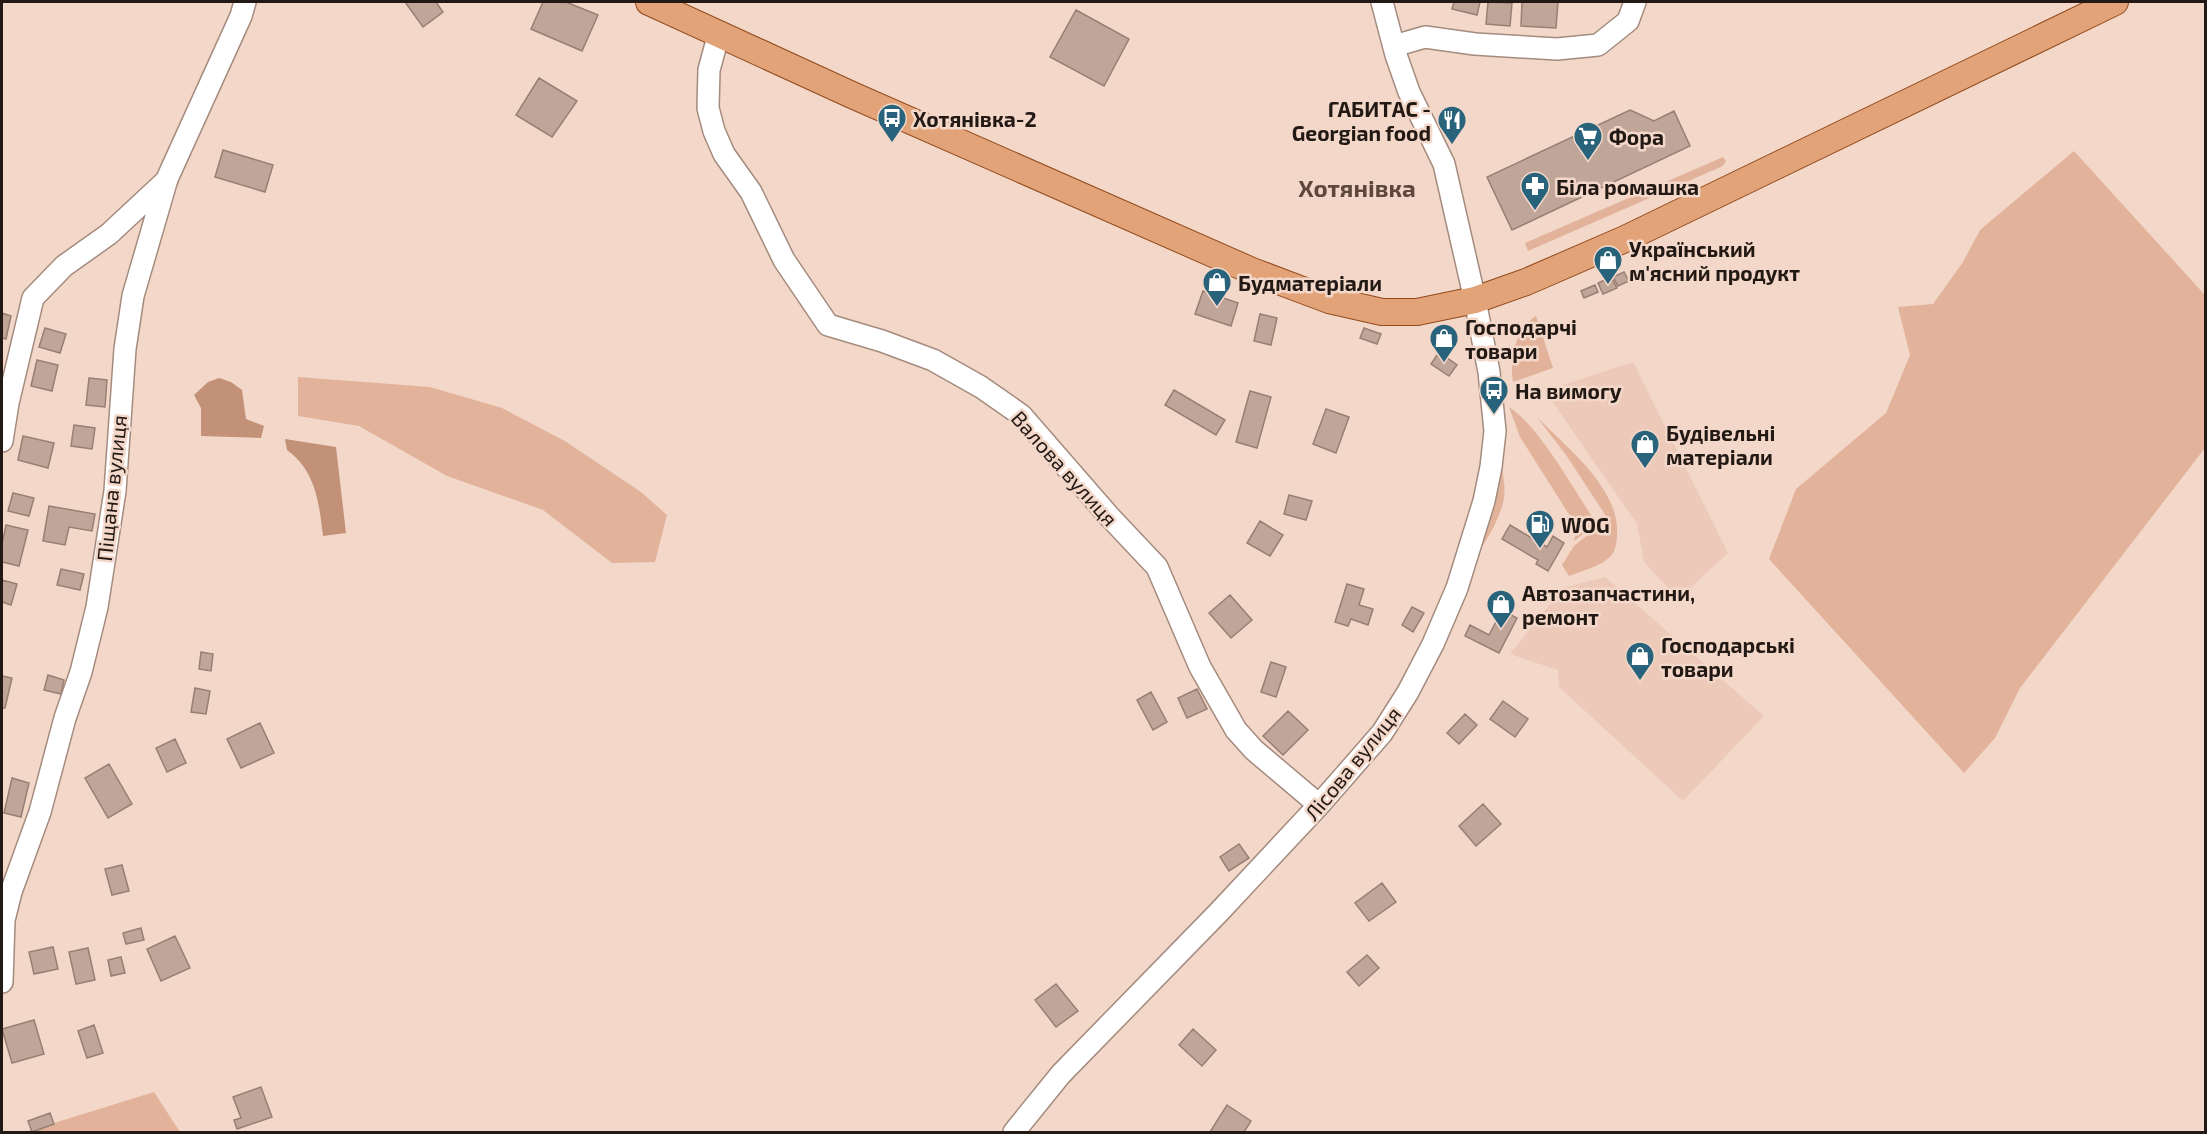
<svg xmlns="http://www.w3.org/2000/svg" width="2207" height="1134" viewBox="0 0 2207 1134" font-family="'Exo 2',sans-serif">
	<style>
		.built { fill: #ecc9b8 }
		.green { fill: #e2b39a }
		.water { fill: #c29177 }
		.building { fill: #c0a699; stroke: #987f73; stroke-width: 1.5 }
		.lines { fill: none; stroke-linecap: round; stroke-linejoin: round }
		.minor-casing { stroke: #a48b7e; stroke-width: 24 }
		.major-casing { stroke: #924a1b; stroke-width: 28 }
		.minor { stroke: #fff; stroke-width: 21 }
		.major { stroke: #e2a379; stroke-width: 26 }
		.labels { text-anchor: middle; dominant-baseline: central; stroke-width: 5; stroke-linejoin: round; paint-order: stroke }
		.poi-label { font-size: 21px; font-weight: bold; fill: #231914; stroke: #f3d8ca; text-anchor: start }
		.street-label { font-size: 21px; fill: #231914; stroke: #f3d8ca }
		.quarter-label { font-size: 24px; font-weight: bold; fill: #5e483d; stroke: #f3d8ca }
	</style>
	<rect width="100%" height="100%" fill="#f3d8ca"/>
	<path class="built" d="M1633,362L1728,553L1678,599L1644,562L1637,524L1545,391Z
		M1605,577L1764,716L1683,801L1559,687L1558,670L1510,654L1563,588Z"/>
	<path class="green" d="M2074,151L2205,295V448L2020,688L1995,738L1964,773L1769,559L1796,489L1886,413L1910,355L1898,307L1933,304L1963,262L1980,230Z
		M1723,157L1726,161L1723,166L1528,251L1525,243Z
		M1536,316L1553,368L1513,382C1509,360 1515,329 1536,316Z
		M298,377L430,387L502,408L565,441L641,492L667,515L655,562L612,563L543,510L447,476L359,426L298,416Z
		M1509,407C1540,427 1575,492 1597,524L1574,541L1577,527L1520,437Z
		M1536,416C1565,446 1620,488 1617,534C1617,541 1616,550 1611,556C1601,566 1582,571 1569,576L1562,565L1574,546L1608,519L1566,455Z
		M1500,455C1502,470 1507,488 1503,503C1498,522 1486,542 1474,558Z
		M154,1092L180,1132H25Z"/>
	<path class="water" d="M219,378L231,382L242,390L246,419L264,426L261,438L201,436V408L194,395L208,382Z
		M285,439L336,447L346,533L323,536C319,503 316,471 287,450Z"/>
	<path class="building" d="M405,2H436L443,12L423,27Z
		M543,2H566L598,15L582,51L531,29Z
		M1454,2H1480L1477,15L1452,9Z
		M1488,2L1512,3L1510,26L1486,24Z
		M1522,2H1558L1556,28L1521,26Z
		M1076,10L1129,39L1104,86L1050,57Z
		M539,78L577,101L552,137L516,115Z
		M1630,110L1654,121L1674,111L1690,146L1512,230L1487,177Z
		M223,150L273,165L265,192L215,177Z
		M1624,272L1629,281L1618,286L1613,277Z
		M1611,277L1617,288L1603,294L1598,283Z
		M1595,285L1598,292L1584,298L1581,291Z
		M1203,291L1238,303L1231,326L1195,314Z
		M2,313L11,316L6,339L2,338Z
		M1260,314L1277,318L1271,345L1254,341Z
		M45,328L66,334L60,353L39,347Z
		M1364,328L1381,334L1377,344L1360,338Z
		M1439,352L1457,365L1449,376L1431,364Z
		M37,360L58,365L52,391L31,386Z
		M89,378L107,380L105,407L86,405Z
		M1174,390L1225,420L1216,435L1165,405Z
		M1250,391L1271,397L1257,448L1236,442Z
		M1326,409L1349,417L1336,453L1313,444Z
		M74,425L95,428L92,449L71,446Z
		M23,436L54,443L48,468L18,460Z
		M13,493L34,498L29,516L8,511Z
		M1289,495L1312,501L1306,520L1284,514Z
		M49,506L95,514L92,531L69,527L65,545L43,541Z
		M1260,521L1283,535L1270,556L1247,543Z
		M6,525L28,530L19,566L2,562V544Z
		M1510,525L1547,547L1553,536L1564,543L1548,571L1536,564L1538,560L1502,539Z
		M61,569L84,574L80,590L57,585Z
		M2,580L17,584L11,605L2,602Z
		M1347,584L1364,589L1359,605L1373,609L1368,625L1351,619L1348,626L1335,622Z
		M1230,595L1252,620L1231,638L1209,613Z
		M1412,607L1424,613L1413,632L1402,625Z
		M1502,610L1517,618L1499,653L1465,636L1470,625L1489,635Z
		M201,652L213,654L211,671L199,669Z
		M1271,662L1286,667L1276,697L1261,692Z
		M48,675L64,680L61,694L44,690Z
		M2,676L12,678L5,708H2Z
		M195,688L210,691L206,714L191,712Z
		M1197,689L1207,709L1187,718L1178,698Z
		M1151,692L1167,722L1153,730L1137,700Z
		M1503,701L1528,719L1515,737L1490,719Z
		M1288,711L1308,730L1283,755L1263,736Z
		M1465,714L1477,725L1459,744L1447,733Z
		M260,723L274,753L241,768L227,739Z
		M175,739L186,763L167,772L156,748Z
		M109,764L132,804L108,818L85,778Z
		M12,778L29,783L21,817L4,813Z
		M1483,804L1501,824L1476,846L1459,826Z
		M1239,844L1249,858L1229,871L1220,857Z
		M122,865L129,891L112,895L105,869Z
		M1382,883L1396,902L1369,921L1355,903Z
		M141,928L144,940L126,944L123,933Z
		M175,936L190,968L161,981L147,949Z
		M53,947L58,969L34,974L29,952Z
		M88,948L95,980L76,984L69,952Z
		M1367,955L1379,968L1359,986L1347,972Z
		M121,957L125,973L111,976L108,960Z
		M1056,984L1078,1011L1056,1027L1035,1000Z
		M34,1020L44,1054L12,1063L2,1029Z
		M94,1025L103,1053L87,1058L78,1031Z
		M1193,1029L1216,1050L1202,1066L1179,1045Z
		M261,1087L272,1117L237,1129L234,1120L241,1118L233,1097Z
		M1227,1105L1251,1121L1244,1132H1210Z
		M50,1113L54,1124L32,1132L28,1121Z"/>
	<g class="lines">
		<g class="minor-casing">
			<path id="minor" d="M719,33L709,70L708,108L714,131L724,154L751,192L784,260L828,325L882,341L933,360L981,387L1021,415L1108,515L1157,567L1200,667L1236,730L1254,750L1319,805
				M1394,46L1425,37L1475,44L1557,49L1598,45L1628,21L1635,2
				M2,441L8,403L33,298L64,266L109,234L167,180
				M2,982L4,920L11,892L40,812L65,718L81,672L97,607L115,491L125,349L133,296L167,179L241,16L245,2
				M1014,1132L1061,1074L1219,912L1319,805L1382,733L1408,692L1433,644L1457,588L1484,501L1491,467L1495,431L1489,372L1475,300L1444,164L1409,92L1396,55L1382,2"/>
		</g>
		<g class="major-casing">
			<path id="major" d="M649,2L852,95L1252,271L1329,300L1382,312H1417L1475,300L1526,282L1625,239L2115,2"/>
		</g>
		<use href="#minor" class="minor"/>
		<use href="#major" class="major"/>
	</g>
	<defs>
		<g id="bus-pin" transform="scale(1.5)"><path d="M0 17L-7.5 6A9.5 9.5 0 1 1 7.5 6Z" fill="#28627b" stroke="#f3d8ca"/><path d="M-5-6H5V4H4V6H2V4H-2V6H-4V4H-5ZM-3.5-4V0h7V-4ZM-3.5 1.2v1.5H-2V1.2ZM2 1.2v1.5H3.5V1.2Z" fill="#fff"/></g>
		<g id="restaurant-pin" transform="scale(1.5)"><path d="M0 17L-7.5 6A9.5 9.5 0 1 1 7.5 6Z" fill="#28627b" stroke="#f3d8ca"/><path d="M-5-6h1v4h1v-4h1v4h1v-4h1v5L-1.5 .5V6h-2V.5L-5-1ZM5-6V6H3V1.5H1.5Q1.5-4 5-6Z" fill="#fff"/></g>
		<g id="supermarket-pin" transform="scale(1.5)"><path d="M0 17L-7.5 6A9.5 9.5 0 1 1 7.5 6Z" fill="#28627b" stroke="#f3d8ca"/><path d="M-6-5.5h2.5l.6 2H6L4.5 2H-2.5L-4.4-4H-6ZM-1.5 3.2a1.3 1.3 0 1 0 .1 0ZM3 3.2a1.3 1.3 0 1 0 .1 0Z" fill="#fff"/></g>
		<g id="pharmacy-pin" transform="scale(1.5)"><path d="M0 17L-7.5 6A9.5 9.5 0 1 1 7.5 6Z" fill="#28627b" stroke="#f3d8ca"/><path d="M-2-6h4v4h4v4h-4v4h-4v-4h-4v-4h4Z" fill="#fff"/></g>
		<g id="shop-pin" transform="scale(1.5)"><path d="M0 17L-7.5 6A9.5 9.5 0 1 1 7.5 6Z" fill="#28627b" stroke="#f3d8ca"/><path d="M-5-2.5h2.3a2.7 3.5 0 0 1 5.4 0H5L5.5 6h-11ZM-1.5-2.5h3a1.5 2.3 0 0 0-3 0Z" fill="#fff"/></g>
		<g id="fuel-pin" transform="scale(1.5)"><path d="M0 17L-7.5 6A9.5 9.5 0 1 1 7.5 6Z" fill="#28627b" stroke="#f3d8ca"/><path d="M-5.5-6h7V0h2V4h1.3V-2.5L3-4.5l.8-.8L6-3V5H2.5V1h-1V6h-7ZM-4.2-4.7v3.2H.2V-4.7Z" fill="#fff"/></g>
	</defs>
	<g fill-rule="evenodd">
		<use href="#bus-pin" x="892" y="118"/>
		<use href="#restaurant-pin" x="1452" y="120"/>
		<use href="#supermarket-pin" x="1588" y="136"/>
		<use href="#pharmacy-pin" x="1535" y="186"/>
		<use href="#shop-pin" x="1608" y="260"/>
		<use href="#shop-pin" x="1217" y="282"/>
		<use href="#shop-pin" x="1444" y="338"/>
		<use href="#bus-pin" x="1494" y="390"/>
		<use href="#shop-pin" x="1645" y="444"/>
		<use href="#fuel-pin" x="1540" y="524"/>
		<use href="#shop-pin" x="1501" y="604"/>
		<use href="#shop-pin" x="1640" y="656"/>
	</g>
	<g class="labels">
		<g class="poi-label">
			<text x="1431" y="108" text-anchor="end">ГАБИТАС -<tspan x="1431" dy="24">Georgian food</tspan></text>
			<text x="913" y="118">Хотянівка-2</text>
			<text x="1609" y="136">Фора</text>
			<text x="1556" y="186">Біла ромашка</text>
			<text x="1629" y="248">Український<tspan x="1629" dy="24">м'ясний продукт</tspan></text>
			<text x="1238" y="282">Будматеріали</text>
			<text x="1465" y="326">Господарчі<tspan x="1465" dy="24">товари</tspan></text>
			<text x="1515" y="390">На вимогу</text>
			<text x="1666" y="432">Будівельні<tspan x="1666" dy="24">матеріали</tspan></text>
			<text x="1561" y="524">WOG</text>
			<text x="1522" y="592">Автозапчастини,<tspan x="1522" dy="24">ремонт</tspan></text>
			<text x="1661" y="644">Господарські<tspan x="1661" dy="24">товари</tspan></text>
		</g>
		<g class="street-label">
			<text transform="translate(1065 468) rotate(48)">Валова вулиця</text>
			<text transform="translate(111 488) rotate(-84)">Піщана вулиця</text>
			<text transform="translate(1352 763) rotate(-51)">Лісова вулиця</text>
		</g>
		<g class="quarter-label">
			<text x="1357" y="187">Хотянівка</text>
		</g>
	</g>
	<rect width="2207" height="1134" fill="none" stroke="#231914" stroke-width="6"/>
</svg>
